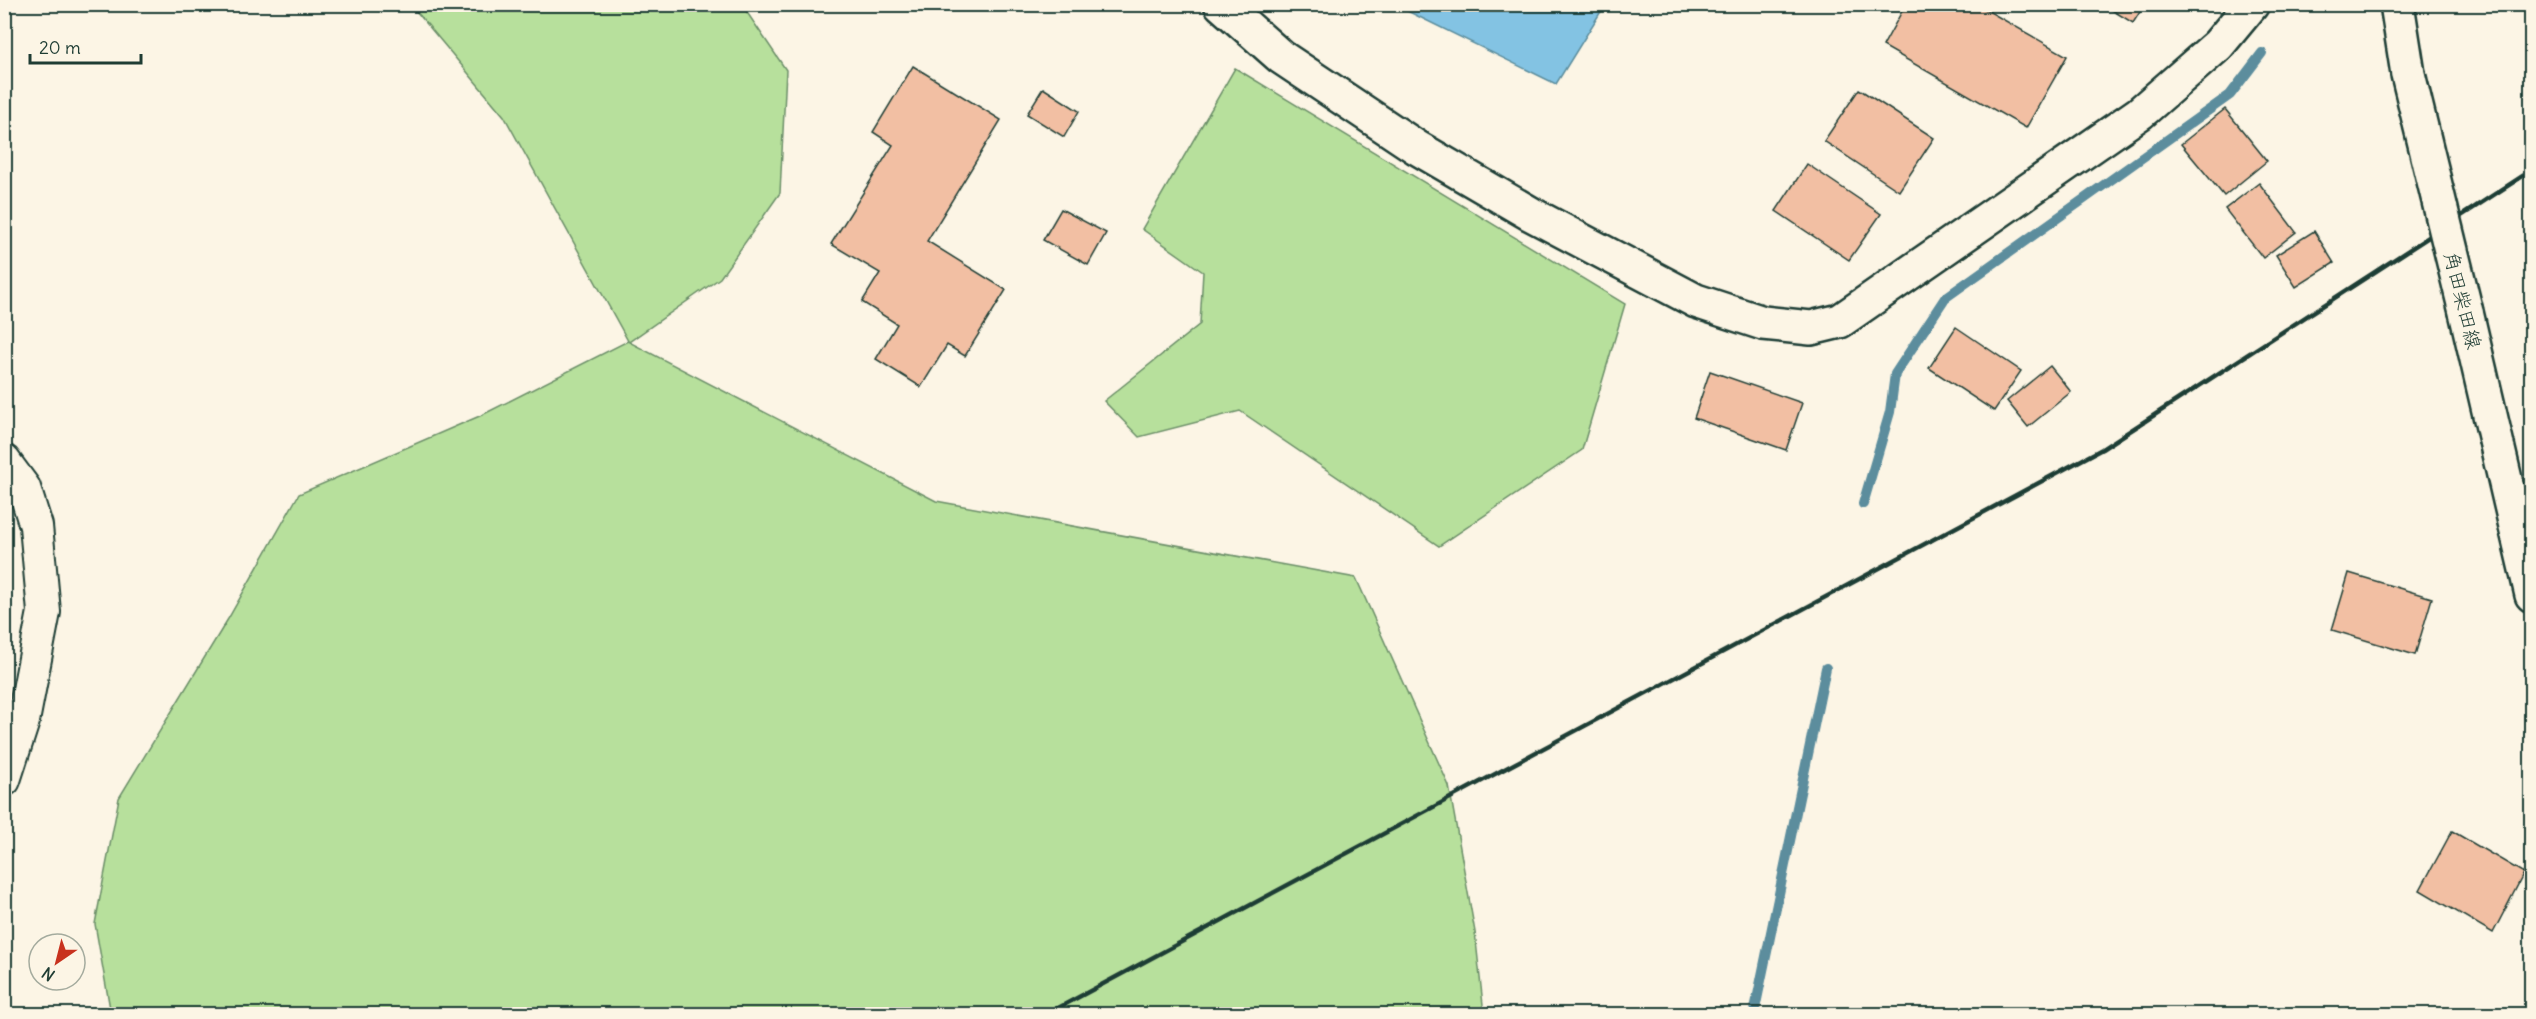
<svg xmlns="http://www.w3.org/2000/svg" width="2536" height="1019" viewBox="0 0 2536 1019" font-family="Delius,'Klee One',sans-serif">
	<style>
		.green { fill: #b7e09c; stroke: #6b8e68; stroke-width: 1.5 }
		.water { fill: #83c3e3; stroke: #5b8d9d; stroke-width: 1.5 }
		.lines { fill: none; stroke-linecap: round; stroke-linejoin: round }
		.stream { stroke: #5b8d9d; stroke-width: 10 }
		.building { fill: #f2bfa3; stroke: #1f3d34; stroke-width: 1.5 }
		.street-casing { stroke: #1f3d34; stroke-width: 36 }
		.secondary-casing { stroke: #1f3d34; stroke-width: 38 }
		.street { stroke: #fcf5e5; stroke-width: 32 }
		.secondary { stroke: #fcf5e5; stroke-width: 33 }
		.rail { stroke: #1f3d34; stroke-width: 4.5 }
		.secondary-bridge-casing { stroke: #1f3d34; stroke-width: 38; stroke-linecap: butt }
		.secondary-bridge { stroke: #fcf5e5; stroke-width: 33 }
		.labels { text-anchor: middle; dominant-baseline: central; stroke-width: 5; stroke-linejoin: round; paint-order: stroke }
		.street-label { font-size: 20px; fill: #1f3d34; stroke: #fcf5e5 }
	</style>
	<rect width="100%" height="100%" fill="#fcf5e5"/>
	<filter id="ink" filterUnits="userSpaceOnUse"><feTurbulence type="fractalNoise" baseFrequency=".0167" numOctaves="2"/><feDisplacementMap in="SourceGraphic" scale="12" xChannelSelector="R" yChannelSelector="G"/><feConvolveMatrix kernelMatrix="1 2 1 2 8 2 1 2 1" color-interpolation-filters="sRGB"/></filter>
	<g filter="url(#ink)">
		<path class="green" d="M411,5H742L786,70L780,193L720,278L629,342L936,501L1356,578L1449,786L1475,932L1484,1014H111L95,924L119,798L228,619L299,494L482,415L628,341L504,116Z
			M1235,68L1625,304L1582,450L1439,546L1240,411L1139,437L1104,401L1200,324L1203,272L1142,229Z"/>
		<path class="water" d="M1395,5H1605L1556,84Z"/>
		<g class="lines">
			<path class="stream" d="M1863,504L1890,412L1895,374L1945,298L2230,95L2262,53
				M1754,1014L1826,668"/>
		</g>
		<path class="building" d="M1906,4H1976L2067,56L2026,128L1883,46Z
			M2102,4H2145L2133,23Z
			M913,66L1001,120L927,241L1006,290L965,356L947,345L921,387L876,359L897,324L862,302L880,273L831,244L893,145L873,132Z
			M1043,88L1079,111L1064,137L1027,114Z
			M1859,89L1934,138L1899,191L1824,141Z
			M2225,109L2267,161L2224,196L2181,144Z
			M1807,164L1881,214L1849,260L1776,211Z
			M2259,183L2296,232L2263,258L2225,209Z
			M1061,209L1106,233L1088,265L1043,240Z
			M2314,231L2334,263L2296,287L2276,255Z
			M1956,327L2021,371L1994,411L1929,368Z
			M2050,366L2071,392L2028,427L2007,401Z
			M1710,371L1802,403L1786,450L1694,418Z
			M2349,573L2432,598L2415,655L2332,630Z
			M2452,831L2524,873L2493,933L2420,890Z"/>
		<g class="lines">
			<g class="street-casing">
				<path id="street" d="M4,461L24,488L36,526L44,612L23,721L4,780"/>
			</g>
			<g class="secondary-casing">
				<path id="secondary" d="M1221,4L1281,57L1416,147L1531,214L1696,301L1763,323L1811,328L1840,321L2140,113L2218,45L2252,4
					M2397,4L2408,74
					M2466,312L2532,595"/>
			</g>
			<use href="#street" class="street"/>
			<use href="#secondary" class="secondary"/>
			<path class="rail" d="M1047,1014L2102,449L2532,170"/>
			<g class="secondary-bridge-casing">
				<path id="secondary-bridge" d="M2408,74L2466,312"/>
			</g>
			<use href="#secondary-bridge" class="secondary-bridge"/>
		</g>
	</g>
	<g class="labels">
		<g class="street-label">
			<text transform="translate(2463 300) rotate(76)">角田柴田線</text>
		</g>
	</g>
	<rect width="2536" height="1019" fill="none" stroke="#fcf5e5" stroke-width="24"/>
	<rect x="12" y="12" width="2512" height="995" fill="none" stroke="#1f3d34" stroke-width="2" filter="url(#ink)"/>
	<g transform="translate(57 962) rotate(215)"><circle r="28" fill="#fcf5e5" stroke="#a4ab9e" stroke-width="1.5"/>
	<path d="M0-4.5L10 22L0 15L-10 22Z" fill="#c8321e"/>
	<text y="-9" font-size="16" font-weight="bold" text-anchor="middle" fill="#1f3d34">N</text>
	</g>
	<path d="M30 54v9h111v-9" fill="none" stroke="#1f3d34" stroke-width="3"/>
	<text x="39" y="54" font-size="18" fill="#1f3d34" stroke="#fcf5e5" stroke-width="4.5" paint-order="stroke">20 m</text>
</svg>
